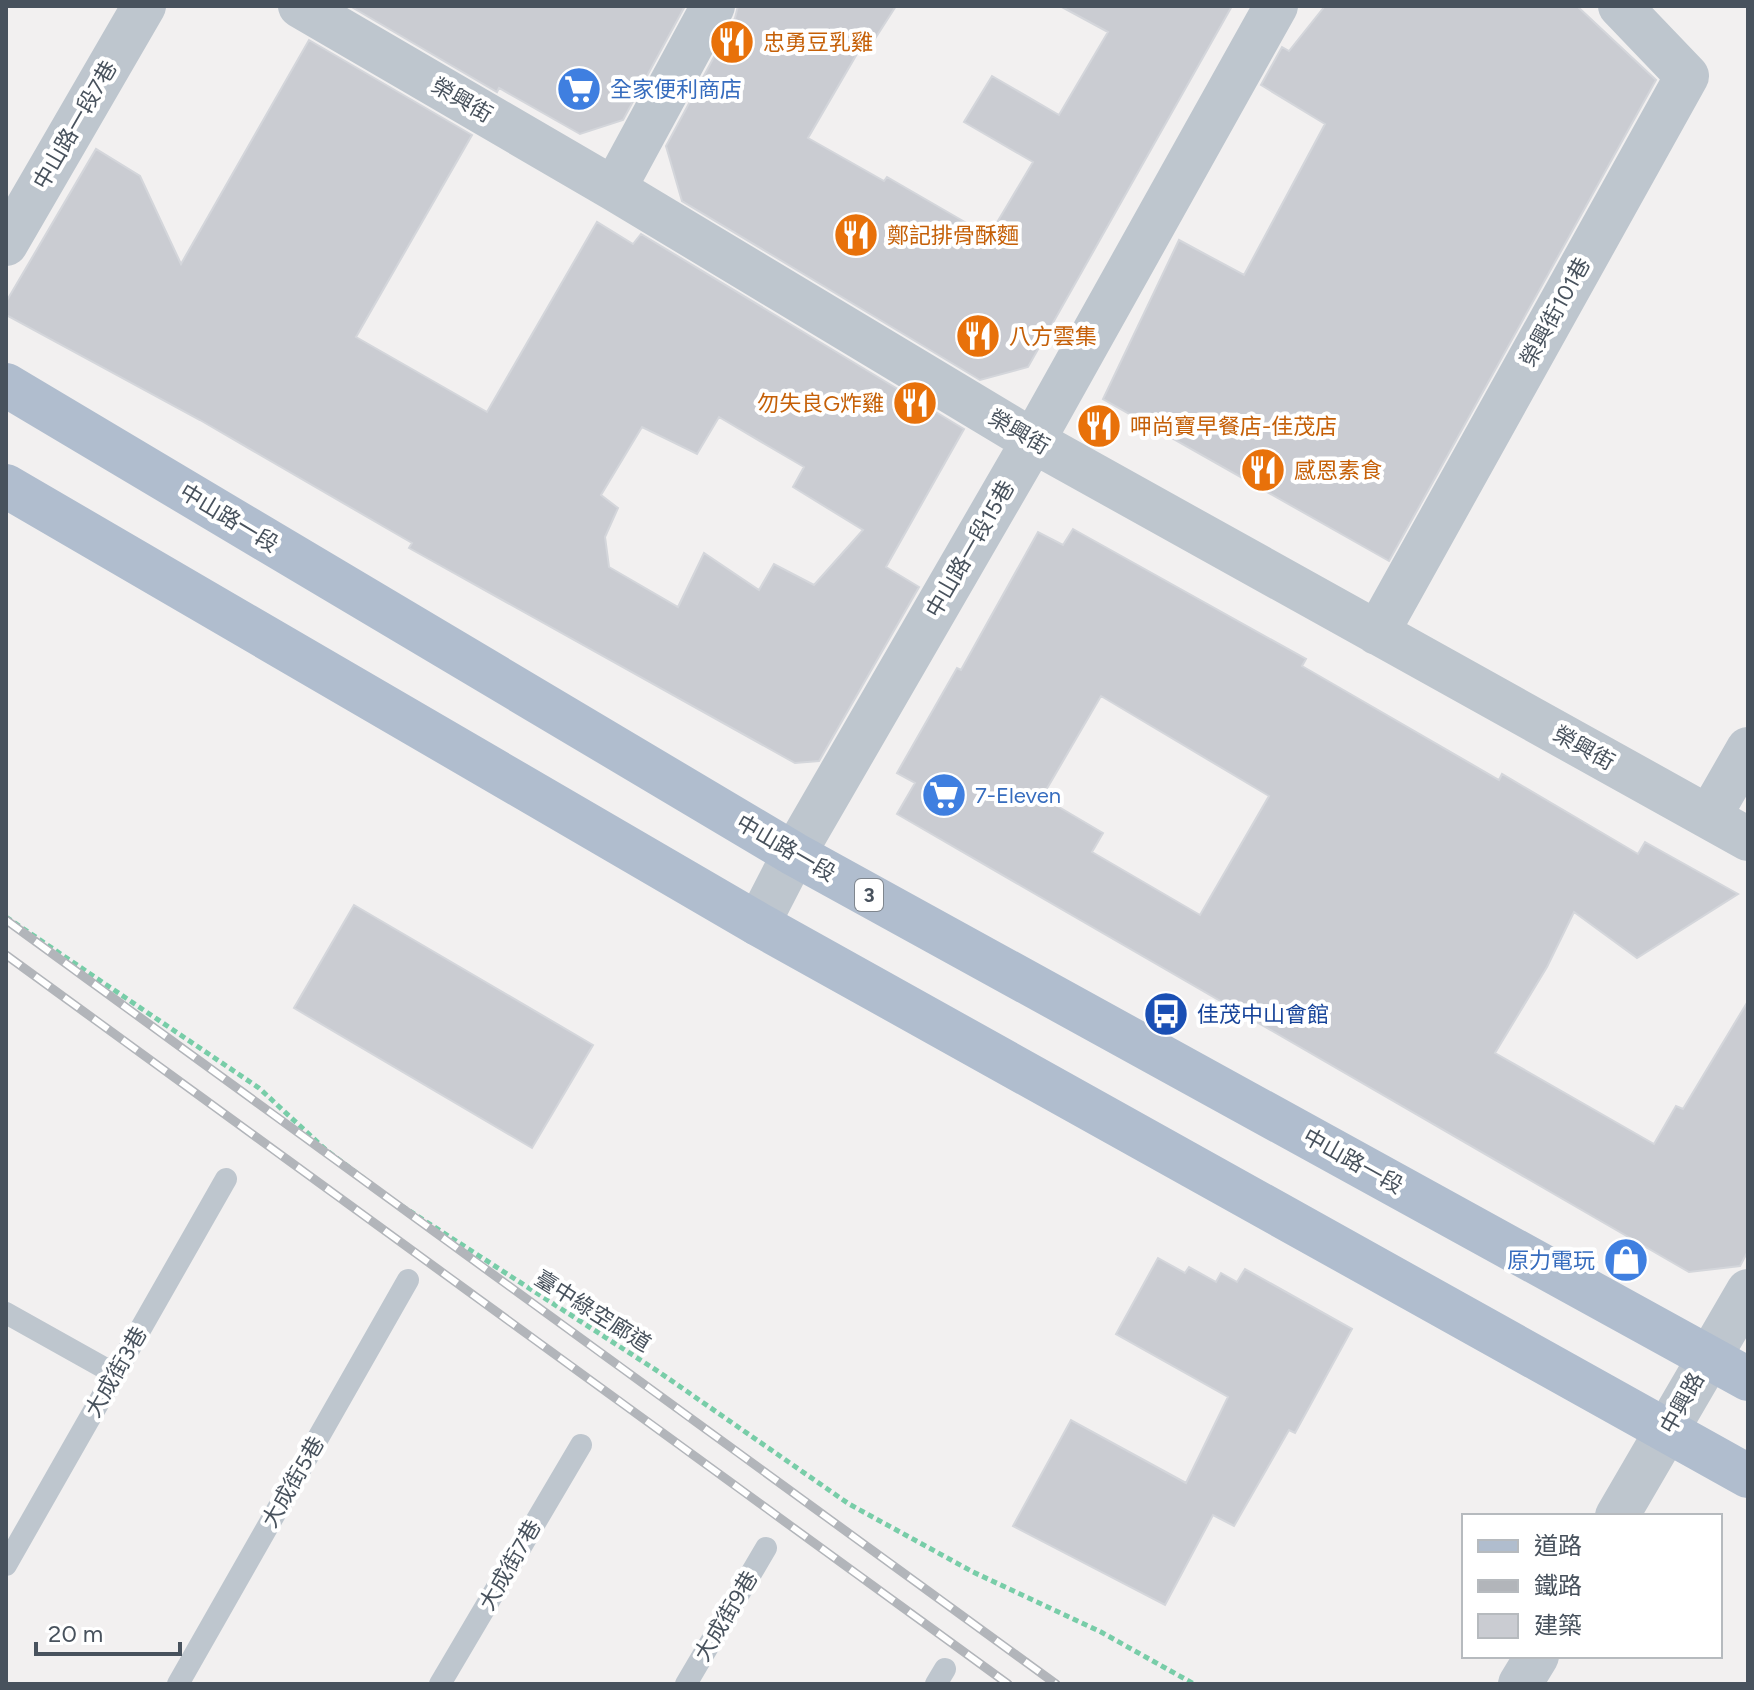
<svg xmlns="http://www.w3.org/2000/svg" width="1754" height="1690" viewBox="0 0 1754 1690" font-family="Figtree,'Noto Sans TC',sans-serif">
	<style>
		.building { fill: #caccd2; stroke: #d4d6db; stroke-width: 2; fill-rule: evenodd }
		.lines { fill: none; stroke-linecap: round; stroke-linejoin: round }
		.path { stroke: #78cda8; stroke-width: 5; stroke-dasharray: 6 4; stroke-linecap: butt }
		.service { stroke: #bec6ce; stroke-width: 22 }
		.minor { stroke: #bec6ce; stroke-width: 44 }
		.primary { stroke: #b0bdce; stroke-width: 44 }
		.rail-casing { stroke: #b2b5ba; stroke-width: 9 }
		.rail { stroke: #fff; stroke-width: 6; stroke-dasharray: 18; stroke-linecap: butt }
		.labels { text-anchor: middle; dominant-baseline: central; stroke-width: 8; stroke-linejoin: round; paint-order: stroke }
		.shield { fill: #fff; stroke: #7f868e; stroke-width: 2 }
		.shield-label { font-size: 20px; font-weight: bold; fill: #48525d }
		.food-label { font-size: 22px; fill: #c56008; stroke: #fff; text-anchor: start }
		.shop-label { font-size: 22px; fill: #366cbe; stroke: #fff; text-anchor: start }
		.street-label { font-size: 22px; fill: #48525d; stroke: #fff }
		.transit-label { font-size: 22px; fill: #164399; stroke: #fff; text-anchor: start }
	</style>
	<rect width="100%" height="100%" fill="#f2f0f0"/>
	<path class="building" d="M350,6H685L623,120L580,134L499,88L497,92Z
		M738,6H896L867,51L861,47L808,138L884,181L887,177L989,236L1033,162L964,122L992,76L1059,115L1108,32L1060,6H1232L1028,367L980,380L682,201L666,146L735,18Z
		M1325,6H1577L1656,80L1389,561L1103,399L1179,240L1244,275L1325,124L1261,85L1282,47L1289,51Z
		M309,40L472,135L356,337L487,412L597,222L633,244L641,234L964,429L886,567L919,587L819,761L795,763L409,548L412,543L200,420L6,315V302L96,149L140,176L181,264ZM719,417L804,467L793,487L863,530L814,585L774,564L759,590L704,553L678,607L609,567L605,537L618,508L601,495L642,427L697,454Z
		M1073,529L1306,659L1302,666L1499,780L1502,774L1638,854L1645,842L1738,894L1637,958L1574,912L1547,967L1495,1053L1654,1144L1676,1106L1683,1109L1748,1001V1251L1740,1266L1689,1272L897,814L915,783L897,773L957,668L961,670L1038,532L1063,545ZM1101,696L1269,796L1200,915L1092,852L1103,833L1042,797Z
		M354,905L593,1045L532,1148L294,1008Z
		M1158,1258L1185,1273L1189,1267L1216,1282L1221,1273L1237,1282L1245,1269L1352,1329L1295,1433L1289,1430L1234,1526L1213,1515L1165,1605L1013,1526L1071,1420L1186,1483L1228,1397L1116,1334Z"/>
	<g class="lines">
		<path class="path" d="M6,917L259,1088L326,1150L391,1199L659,1372L849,1504L973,1572L1101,1632L1194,1684"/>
		<path class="service" d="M6,1313L115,1374
			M6,1565L226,1179
			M178,1684L408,1280
			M440,1684L581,1445
			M686,1684L766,1548
			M936,1684L945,1669"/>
		<path class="minor" d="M300,6L614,189L1033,441L1748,839
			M614,189L713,6
			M6,244L144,6
			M1377,633L1687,76L1620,6
			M1709,817L1748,749
			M758,924L794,854L1033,441L1276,6
			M1617,1516L1748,1291
			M1520,1684L1537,1656"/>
		<path class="primary" d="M6,385L794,854L1748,1379
			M6,486L758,924L1748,1476"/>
		<g class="rail-casing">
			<path id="rail" d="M6,920L1056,1684
				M6,955L1008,1684"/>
		</g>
		<use href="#rail" class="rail"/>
	</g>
	<defs>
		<g id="restaurant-disc" transform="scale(2.3)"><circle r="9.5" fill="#e8710a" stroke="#fff"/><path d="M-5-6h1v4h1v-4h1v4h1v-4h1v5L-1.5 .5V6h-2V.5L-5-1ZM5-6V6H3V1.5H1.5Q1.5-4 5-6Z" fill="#fff"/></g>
		<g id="supermarket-disc" transform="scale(2.3)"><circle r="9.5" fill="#3f7fe0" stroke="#fff"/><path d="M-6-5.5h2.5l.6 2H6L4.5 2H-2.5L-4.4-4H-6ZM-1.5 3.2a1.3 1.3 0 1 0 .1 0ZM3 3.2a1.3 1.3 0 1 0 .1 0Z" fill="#fff"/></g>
		<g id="bus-disc" transform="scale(2.3)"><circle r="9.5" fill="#1a4fb4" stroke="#fff"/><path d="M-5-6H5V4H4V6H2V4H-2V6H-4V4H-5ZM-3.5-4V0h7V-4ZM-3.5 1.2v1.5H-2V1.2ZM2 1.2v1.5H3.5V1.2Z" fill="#fff"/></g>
		<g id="shop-disc" transform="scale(2.3)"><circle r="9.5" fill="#3f7fe0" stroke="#fff"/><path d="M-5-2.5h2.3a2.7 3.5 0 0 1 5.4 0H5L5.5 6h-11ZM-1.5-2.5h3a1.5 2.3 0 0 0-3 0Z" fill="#fff"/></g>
	</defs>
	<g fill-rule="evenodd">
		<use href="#restaurant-disc" x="732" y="42"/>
		<use href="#supermarket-disc" x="579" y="89"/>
		<use href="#restaurant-disc" x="856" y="235"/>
		<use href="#restaurant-disc" x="978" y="336"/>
		<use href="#restaurant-disc" x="915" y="403"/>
		<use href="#restaurant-disc" x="1099" y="426"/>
		<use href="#restaurant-disc" x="1263" y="470"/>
		<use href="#supermarket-disc" x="944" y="795"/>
		<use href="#bus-disc" x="1166" y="1014"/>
		<use href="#shop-disc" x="1626" y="1260"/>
	</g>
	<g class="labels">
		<rect class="shield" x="855" y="879" width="28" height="32" rx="6"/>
		<g class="shield-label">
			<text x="869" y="895">3</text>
		</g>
		<g class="food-label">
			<text x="763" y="42">忠勇豆乳雞</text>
			<text x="887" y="235">鄭記排骨酥麵</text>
			<text x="1009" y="336">八方雲集</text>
			<text x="884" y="403" text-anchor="end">勿失良G炸雞</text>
			<text x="1130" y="426">呷尚寶早餐店-佳茂店</text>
			<text x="1294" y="470">感恩素食</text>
		</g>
		<g class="shop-label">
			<text x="610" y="89">全家便利商店</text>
			<text x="975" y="795">7-Eleven</text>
			<text x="1595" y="1260" text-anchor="end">原力電玩</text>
		</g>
		<g class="street-label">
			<text transform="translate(462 100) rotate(30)">榮興街</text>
			<text transform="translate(75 125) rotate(-60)">中山路一段7巷</text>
			<text transform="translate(1555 312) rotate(-61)">榮興街101巷</text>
			<text transform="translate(1019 432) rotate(30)">榮興街</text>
			<text transform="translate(229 518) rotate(31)">中山路一段</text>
			<text transform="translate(970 549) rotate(-60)">中山路一段15巷</text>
			<text transform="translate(1584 748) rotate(29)">榮興街</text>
			<text transform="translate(786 848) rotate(30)">中山路一段</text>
			<text transform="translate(1353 1161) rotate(29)">中山路一段</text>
			<text transform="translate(593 1311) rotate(32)">臺中綠空廊道</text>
			<text transform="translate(116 1372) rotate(-60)">大成街3巷</text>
			<text transform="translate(1682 1403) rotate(-61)">中興路</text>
			<text transform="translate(293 1482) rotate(-60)">大成街5巷</text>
			<text transform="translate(510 1565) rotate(-60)">大成街7巷</text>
			<text transform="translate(726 1616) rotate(-59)">大成街9巷</text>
		</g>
		<g class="transit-label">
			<text x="1197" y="1014">佳茂中山會館</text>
		</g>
	</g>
	<rect width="1754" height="1690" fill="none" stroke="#48525d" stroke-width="16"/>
	<rect x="1462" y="1514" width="260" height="144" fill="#ffffff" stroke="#b6babe" stroke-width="2"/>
	<rect x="1478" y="1540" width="40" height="12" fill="#b0bdce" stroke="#b6babe" stroke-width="2"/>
	<text x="1534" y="1554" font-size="24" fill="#48525d">道路</text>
	<rect x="1478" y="1580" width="40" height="12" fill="#b2b5ba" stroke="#b6babe" stroke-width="2"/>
	<text x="1534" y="1594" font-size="24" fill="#48525d">鐵路</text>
	<rect x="1478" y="1614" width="40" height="24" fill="#caccd2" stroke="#b6babe" stroke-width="2"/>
	<text x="1534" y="1634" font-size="24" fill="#48525d">建築</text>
	<path d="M36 1642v12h144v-12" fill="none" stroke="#48525d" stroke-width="4"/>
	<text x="48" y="1642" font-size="24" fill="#48525d" stroke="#ffffff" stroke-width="6" paint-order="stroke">20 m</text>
</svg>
